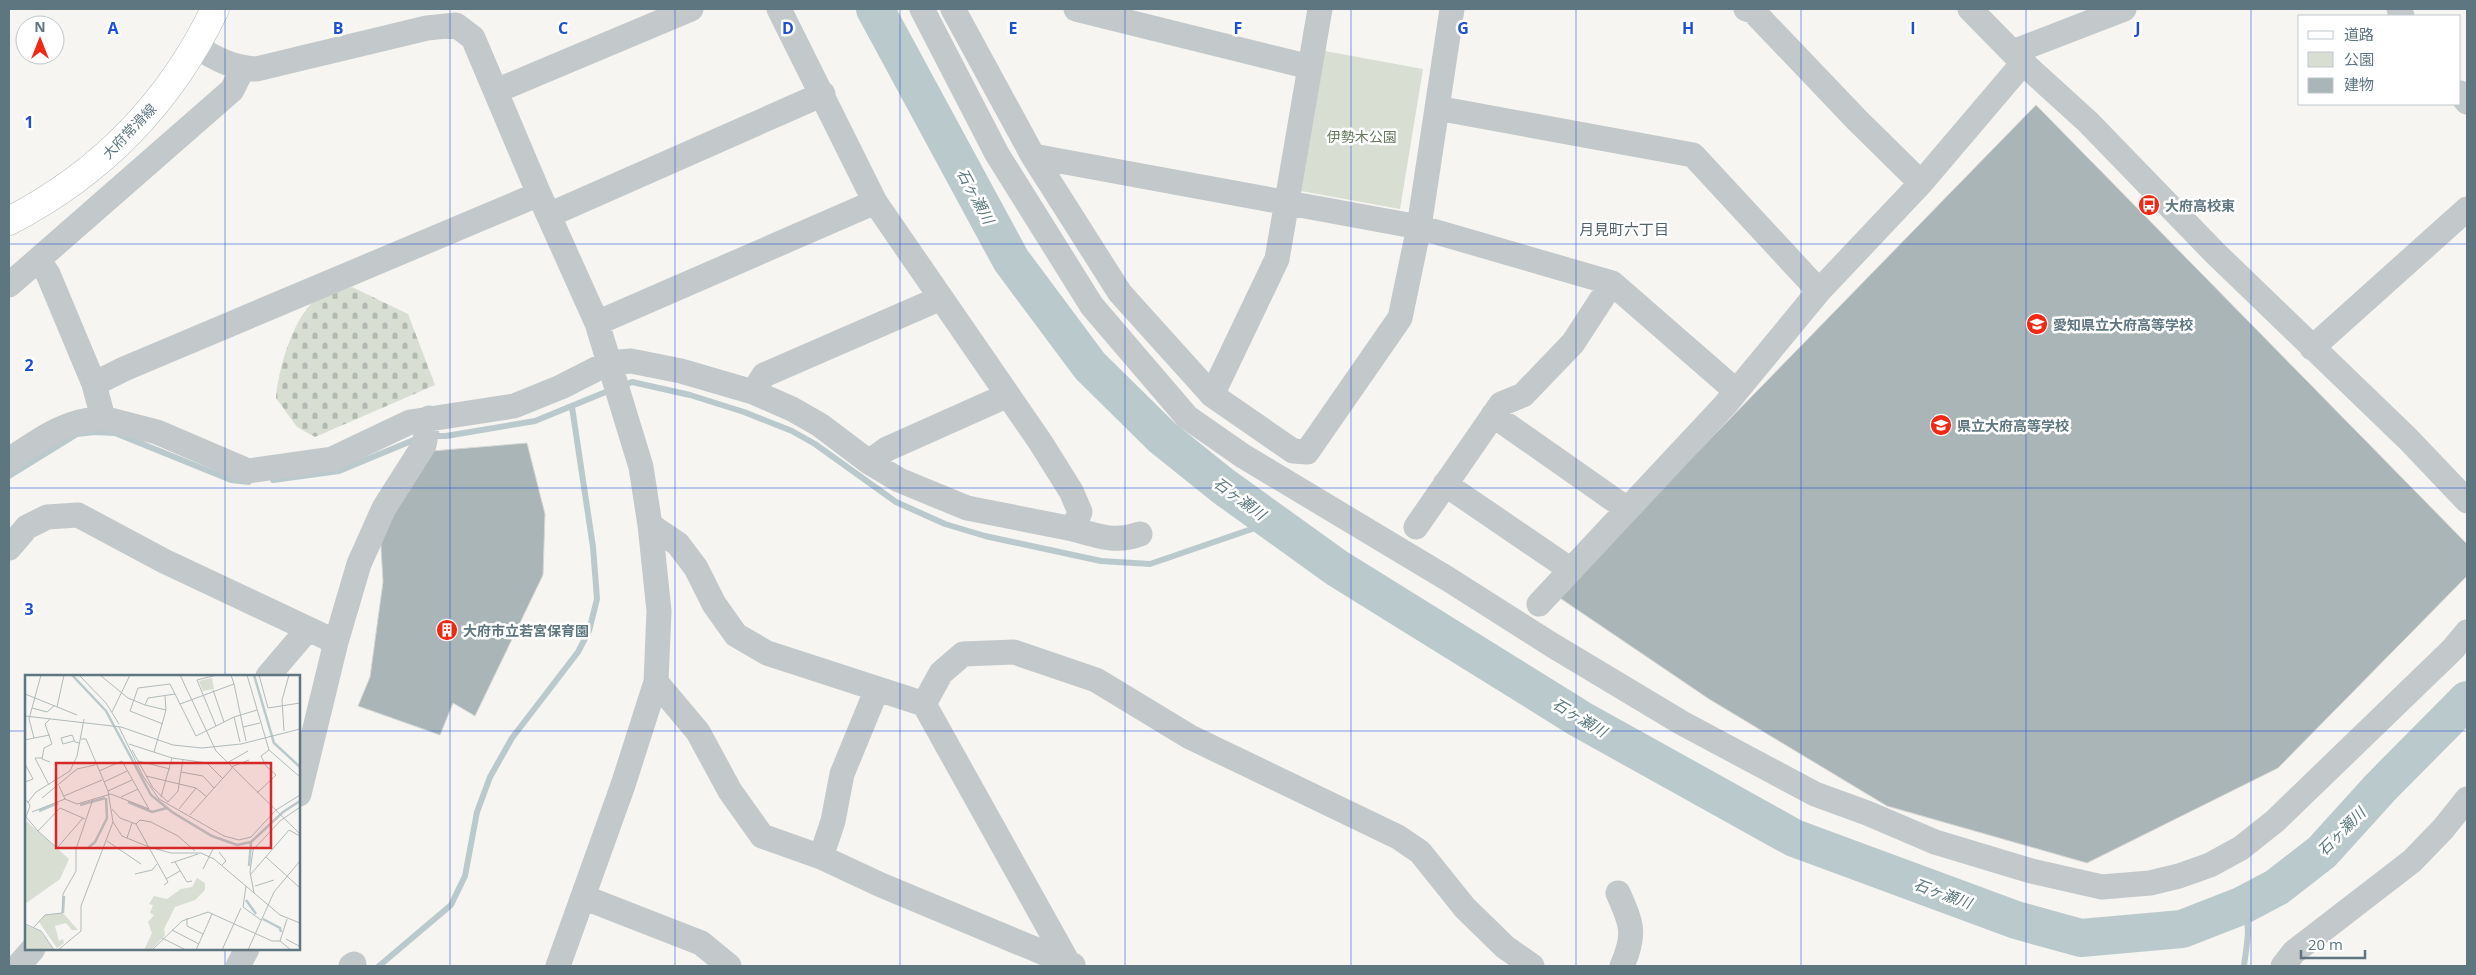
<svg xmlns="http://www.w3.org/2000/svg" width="2476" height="975" viewBox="0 0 2476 975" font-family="'Open Sans','Noto Sans JP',sans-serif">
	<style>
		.cemetery { fill: url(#cemetery-stones) }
		.park { fill: #d8ded2 }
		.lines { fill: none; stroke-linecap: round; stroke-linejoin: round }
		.stream { stroke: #bacacc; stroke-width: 6 }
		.river { stroke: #bacacc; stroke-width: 38 }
		.building { fill: #a9b5b7; stroke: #d7d7d4 }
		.major-casing { stroke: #b3babc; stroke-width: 29 }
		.minor { stroke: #c3c8ca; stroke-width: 25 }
		.major { stroke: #fff; stroke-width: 28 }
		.grid { fill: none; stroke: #1d4ed8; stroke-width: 1; stroke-opacity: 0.55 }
		.labels { text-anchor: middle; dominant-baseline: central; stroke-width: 5; stroke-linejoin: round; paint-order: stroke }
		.street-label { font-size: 14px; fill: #5e767f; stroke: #fff }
		.park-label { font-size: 14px; fill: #66775d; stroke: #fff }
		.poi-label { font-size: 14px; font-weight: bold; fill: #5e767f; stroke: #fff; text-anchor: start }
		.water-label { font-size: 15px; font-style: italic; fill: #58777c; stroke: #fff }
		.neighbourhood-label { font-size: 15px; fill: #50626a; stroke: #fff }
		.inset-river { fill: none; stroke: #bacacc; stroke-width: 2.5 }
		.inset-road { fill: none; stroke: #b0babc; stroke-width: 1 }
		.view { fill: #d62828; fill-opacity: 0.15; stroke: #d62828; stroke-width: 2.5 }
		.inset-edge { fill: none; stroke: #5e767f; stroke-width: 2.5 }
		.grid-label { font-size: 16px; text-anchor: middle; font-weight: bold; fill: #1d4ed8; stroke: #fff; stroke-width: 5; stroke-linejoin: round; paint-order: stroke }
	</style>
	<defs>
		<pattern id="cemetery-stones" width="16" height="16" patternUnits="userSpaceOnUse" patternTransform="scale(1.25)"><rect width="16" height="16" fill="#d8ded2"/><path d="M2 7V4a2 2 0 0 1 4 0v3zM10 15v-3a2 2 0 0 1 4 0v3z" fill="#b2b9b0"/></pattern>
	</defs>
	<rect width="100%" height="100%" fill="#f6f5f1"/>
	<path class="cemetery" d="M352,287L408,314L435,385L315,437L297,427L276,398C278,371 291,326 310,305C316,298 343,290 352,287Z"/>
	<path class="park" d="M1325,51L1423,69L1400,209L1301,191Z"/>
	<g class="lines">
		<path class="stream" d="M622,386L632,382L690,395L744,412L792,431L815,444L896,502L945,524L985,536L1101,561L1150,564L1272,522
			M431,436H446L535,421L613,389
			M9,476L77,434L95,432L115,433L231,480L249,482
			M273,480L339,471L421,437
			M2241,906C2253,923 2246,947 2244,966
			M379,966L451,905L465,876L477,812L490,777L512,738L578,652L589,631L597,599L593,547L572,407"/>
		<path class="river" d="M875,9L1011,260L1090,366L1162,437L1223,486L1337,568L1580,719L1794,838L2016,920L2081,938L2182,929L2241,906L2277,887L2322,852L2380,788L2467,700"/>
	</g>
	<path class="building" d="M2036,105L2467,544V576L2278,768L2087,863L1887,806L1709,699L1557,596Z
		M527,443L545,514L543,575L475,716L453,703L440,735L358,706L370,677L383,582L380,530L432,451Z"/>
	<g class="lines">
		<g class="major-casing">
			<path id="major" d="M9,221C102,173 170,103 215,9"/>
		</g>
		<path class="minor" d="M922,9L997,154L1092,306L1187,417L1243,456L1448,579L1552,645L1682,723L1815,794L1867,813L1935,842L2031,871L2102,887L2150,883L2179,876L2210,865L2241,848L2275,821L2453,649L2467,632
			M953,9L1033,156L1120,293L1212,395L1293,451L1307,452L1400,318L1419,227L1452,9
			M1076,9L1310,67
			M1746,9L1753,11L1857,120L1921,183
			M1970,9L2023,63L2088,122L2215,253L2408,439L2467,501
			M2399,9L2402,16
			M197,47C216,59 233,68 256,69L427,28L456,25L473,38L539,194L597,323L641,467L650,525L659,611L656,682L623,785L558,966
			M2013,52L2124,9
			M496,91L691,9
			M2460,93L2467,102
			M1437,108L1693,155L1819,291
			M1033,156L1419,227L1612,283L1736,391
			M549,215L823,94
			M39,261L48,274L94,384L103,418L157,432L248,471L332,459L410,422L514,406L561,387L608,363L631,361L681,371L753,392L792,409L820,425L869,462L899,480L967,508L1073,529L1080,512L1071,491L1041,443L875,202L779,9
			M9,285L232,90L243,68
			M597,323L875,202
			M2312,348L2467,209
			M94,384L124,369L539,194
			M753,392L764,375L941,298
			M1212,395L1277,259L1320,9
			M1493,415L1627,509
			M9,460C43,438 61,422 103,418
			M869,462L887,449L1008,395
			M1445,484L1571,570
			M650,525L678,544L696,568L714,604L736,635L767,653L924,704L1070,966
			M1416,527L1501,404L1523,395L1573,343L1612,283
			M1073,529C1097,536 1116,543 1140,534
			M9,548L27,527L47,517L78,515L164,561L336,642
			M1539,604L1725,405L1819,291L1921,183L2023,63
			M268,676L308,629
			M656,682L698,732L730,791L762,836L821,857L881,885L1073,965
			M924,704L941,673L963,654L1014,652L1096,680L1190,737L1398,837L1420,852L1465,908L1505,947L1532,966
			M299,794L336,642L359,564L384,508L424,445L429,418
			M821,857L833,821L842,774L877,689
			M1618,893C1632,924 1636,934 1622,966
			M583,897L701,943L729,966
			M18,966L33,949
			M238,966L247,949
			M351,966L354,964
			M2283,966L2294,952L2412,861L2443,829L2467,799"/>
		<use href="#major" class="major"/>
	</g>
	<path class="grid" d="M225,9V676M450,9V966M675,9V966M900,9V966M1125,9V966M1351,9V966M1576,9V966M1801,9V966M2026,9V966M2251,9V966M9,244H2467M9,488H2467M9,731H26M299,731H2467M225,949V966"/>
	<defs>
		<g id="bus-disc" transform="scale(1.125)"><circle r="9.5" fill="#f32814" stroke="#fff"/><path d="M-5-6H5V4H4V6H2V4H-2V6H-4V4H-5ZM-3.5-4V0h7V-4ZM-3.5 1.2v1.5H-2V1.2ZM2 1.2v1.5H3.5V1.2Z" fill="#fff"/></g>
		<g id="school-disc" transform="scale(1.125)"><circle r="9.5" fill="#f32814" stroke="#fff"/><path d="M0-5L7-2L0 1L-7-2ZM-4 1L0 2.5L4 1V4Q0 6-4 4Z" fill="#fff"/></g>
		<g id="building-disc" transform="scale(1.125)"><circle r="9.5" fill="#f32814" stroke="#fff"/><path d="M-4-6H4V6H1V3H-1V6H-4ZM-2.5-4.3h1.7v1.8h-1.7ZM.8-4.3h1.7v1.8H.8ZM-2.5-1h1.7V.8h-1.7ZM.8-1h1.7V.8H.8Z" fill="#fff"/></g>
	</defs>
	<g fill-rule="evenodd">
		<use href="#bus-disc" x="2149" y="205"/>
		<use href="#school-disc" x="2037" y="324"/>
		<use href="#school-disc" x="1941" y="425"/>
		<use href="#building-disc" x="447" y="630"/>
	</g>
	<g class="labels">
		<g class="street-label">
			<text transform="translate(129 131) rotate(-46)">大府常滑線</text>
		</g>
		<g class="park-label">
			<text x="1362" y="136">伊勢木公園</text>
		</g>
		<g class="poi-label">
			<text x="2165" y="205">大府高校東</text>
			<text x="2053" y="324">愛知県立大府高等学校</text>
			<text x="1957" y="425">県立大府高等学校</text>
			<text x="463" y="630">大府市立若宮保育園</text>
		</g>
		<g class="water-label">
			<text transform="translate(976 196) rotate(62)">石ヶ瀬川</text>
			<text transform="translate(1240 498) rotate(36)">石ヶ瀬川</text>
			<text transform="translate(1580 717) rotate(31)">石ヶ瀬川</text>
			<text transform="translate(2341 831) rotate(-45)">石ヶ瀬川</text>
			<text transform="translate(1943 893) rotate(20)">石ヶ瀬川</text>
		</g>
		<g class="neighbourhood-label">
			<text x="1624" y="229">月見町六丁目</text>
		</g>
	</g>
	<g transform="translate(25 675)">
		<rect width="275" height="275" fill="#f6f5f1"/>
		<path d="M172,203L180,208V215L170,225L150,232L139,254L140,260L126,275H119L127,258L123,247L129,240L125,238L128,230L124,229L129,221L142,224L156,214L167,212ZM38,238L53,255H47L41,248L30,251L34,266L38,264L39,268L32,273L14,247L20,240Z" fill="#d8ded2"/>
		<path d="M187,3L189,14L178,16L174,6ZM0,145L44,184L35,204L0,229ZM0,250L15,256L29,275H0Z" fill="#d8ded2"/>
		<path class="inset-river" d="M47,0L81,36L126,120L147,137L187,161L212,170L226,167L258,137L275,126M229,0L249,68L275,92M103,127L127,137L142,133M55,130L80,123M14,136L33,128M63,173L70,167L82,143L81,123M224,191L226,167M221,225L231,239M38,238L39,221M238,244L255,253L256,257"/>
		<path class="inset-road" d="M54,0L81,28L94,49M75,0L103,23L120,30M155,0L191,76L275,159M222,0L244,75L275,102M234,0L243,33L275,28M209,9L221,66M188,15L199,47M0,19L52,40M155,29L209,9L206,0M32,32L39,0M7,33L22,37L29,31M141,35L120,30L123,23L150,19M87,37L105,0M0,41L96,52L148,70L177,73L216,69L275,54M209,42L215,67M25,44L20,49L27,69L19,73L17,84L25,87M138,49L105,36L113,13L145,9L171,61L209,42L232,35M191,51L172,5L192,0M94,52L118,101L134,124L199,161L214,165L226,162L251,135L275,120M218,52L235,48M259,56L257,25L264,0M9,63L25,60M0,65L9,63L4,44L16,0M49,66L38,69L36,63L47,60L48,62L50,67L54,68M104,69L147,83L182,88L198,104M107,75L128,113L143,127L153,116L158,84M129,77L141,35L140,21M17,83H10L24,110M113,86L145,94M202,88L223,76M0,89L8,104L0,107M206,92L224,85M52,94L70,90M156,97L178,101L189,113M121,101L171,113L182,122M79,107L102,96M34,111L40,124L52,129L86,119L124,134L97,86L74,96M83,116L107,105M232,118L251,100L241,91L236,81L244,75M39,121L77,105M96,122L113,114M136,122L147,83M17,123L52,94M0,125L3,127L11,117L45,96L52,81L59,44M3,127L5,131L1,142L13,156L35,133L60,144M87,134L95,143L111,149L143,207L139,210M154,134L171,113M7,137L40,124M165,140L207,93M88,147L97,161L124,172L146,178H176L189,184L255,240L275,248M111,149L115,145L126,147L153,161L170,176M13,156L32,173L58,143M102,163L107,148M82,166L116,189M194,177L201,186L197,190M241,182L275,213M150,187L162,207L167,206M146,188L173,179M178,194L188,174M110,199L127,195L132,189M226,199L264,155L275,161M141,204L155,196M221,211L218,232L236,245M230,211L249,205M229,218L225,197L228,175L255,146L275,132M162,243V251L178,259M0,249L16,256L29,275M9,252L20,240L37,238L38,219L51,196V174L68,124M147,255L174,269M137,263L161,275M261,264L274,271L275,266M255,266L262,244M33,275L56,256V231L88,147L83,116L61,64H56M127,275L157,246L183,237L247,266H255L266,275M171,275L187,239M197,275L216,233M223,275L249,217L275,186"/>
		<path class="view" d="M31,88H246V173H31Z"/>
		<rect width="275" height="275" class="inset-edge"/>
	</g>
	<g class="grid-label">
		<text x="113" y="34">A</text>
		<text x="338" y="34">B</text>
		<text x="563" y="34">C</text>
		<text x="788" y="34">D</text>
		<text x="1013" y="34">E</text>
		<text x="1238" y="34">F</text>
		<text x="1463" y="34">G</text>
		<text x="1688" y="34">H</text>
		<text x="1913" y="34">I</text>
		<text x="2138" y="34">J</text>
		<text x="29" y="128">1</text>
		<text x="29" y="371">2</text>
		<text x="29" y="615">3</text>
	</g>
	<rect width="2476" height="975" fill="none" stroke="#5e767f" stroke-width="20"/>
	<rect x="2298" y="15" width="162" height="90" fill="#ffffff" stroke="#bfc8cc"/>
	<rect x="2308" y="31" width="25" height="8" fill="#ffffff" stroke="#bfc8cc"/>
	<text x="2344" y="40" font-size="15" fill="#5e767f">道路</text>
	<rect x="2308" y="52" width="25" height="15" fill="#d8ded2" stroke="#bfc8cc"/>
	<text x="2344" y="65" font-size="15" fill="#5e767f">公園</text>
	<rect x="2308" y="78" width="25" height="15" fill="#a9b5b7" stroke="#bfc8cc"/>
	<text x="2344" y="90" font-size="15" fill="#5e767f">建物</text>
	<g transform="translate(40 40)"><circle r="24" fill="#ffffff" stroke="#bfc8cc"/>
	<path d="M0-4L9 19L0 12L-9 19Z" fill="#f32814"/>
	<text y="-8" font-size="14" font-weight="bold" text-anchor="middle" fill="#5e767f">N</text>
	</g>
	<path d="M2301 950v8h64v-8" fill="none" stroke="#5e767f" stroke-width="2.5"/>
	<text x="2308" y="950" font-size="15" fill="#5e767f" stroke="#ffffff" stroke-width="4" paint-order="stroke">20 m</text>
</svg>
